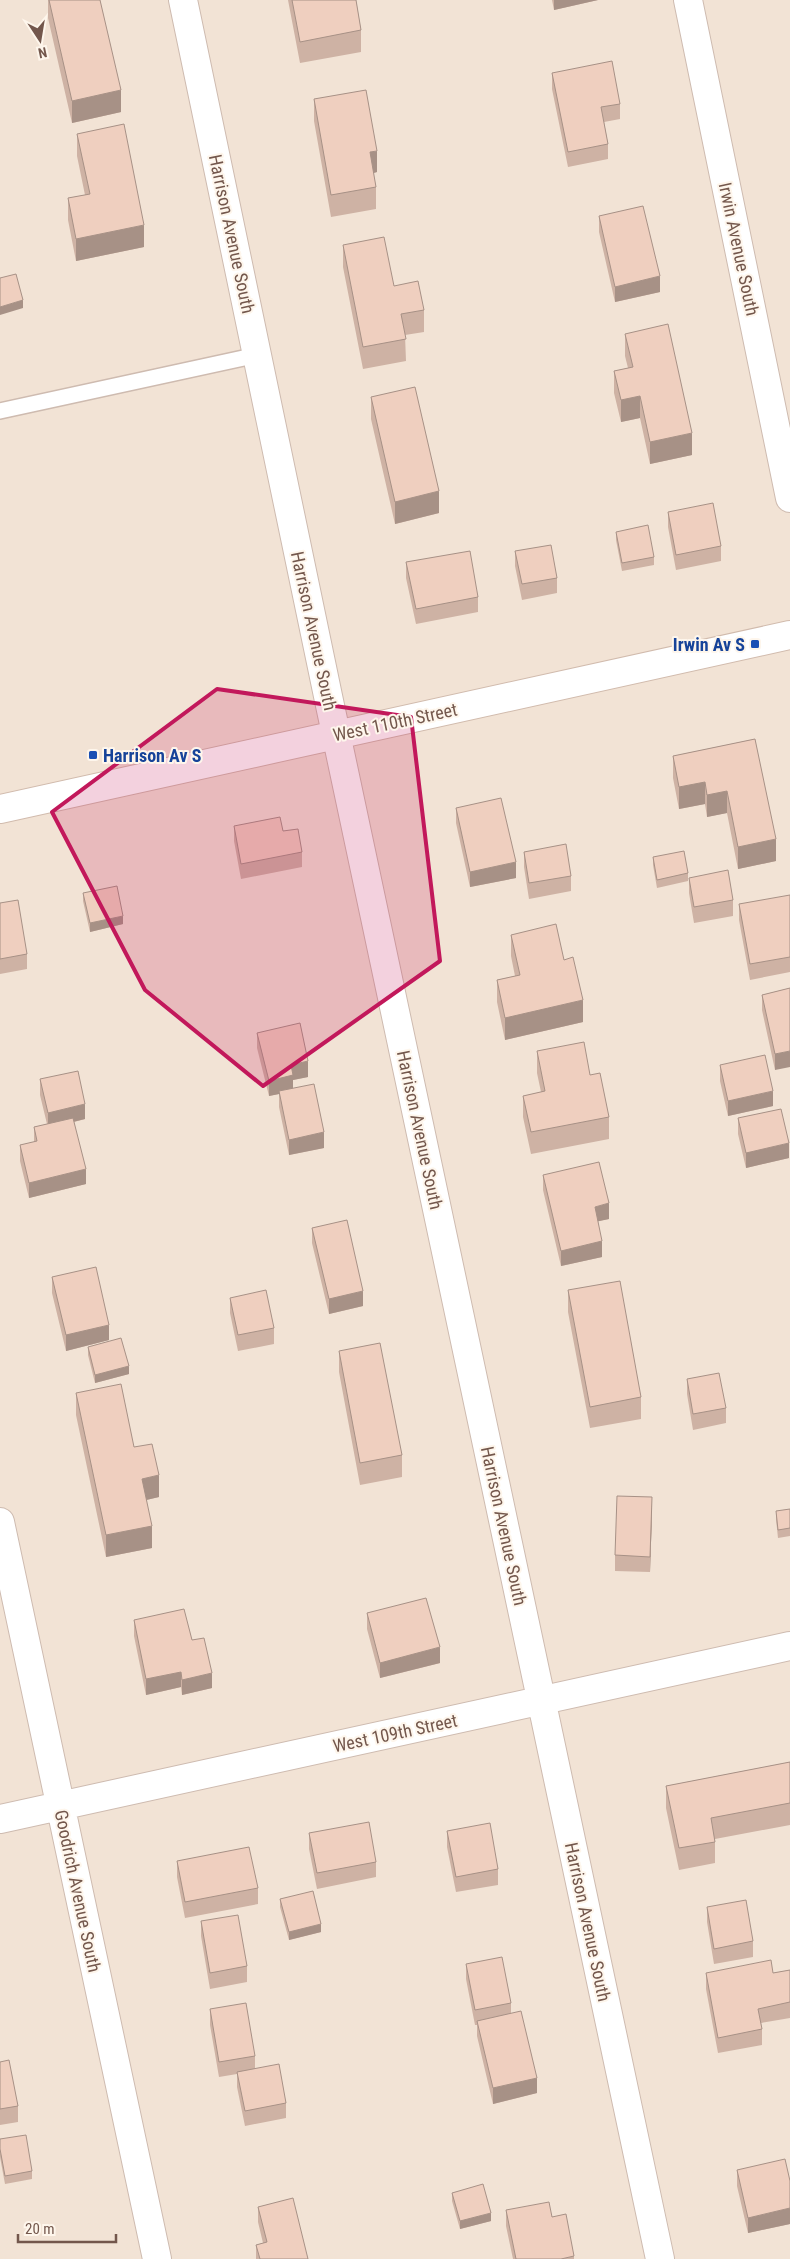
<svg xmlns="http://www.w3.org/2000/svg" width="790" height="2259" viewBox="0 0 790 2259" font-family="'Roboto Condensed',sans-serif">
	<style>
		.residential { fill: #f2e3d5 }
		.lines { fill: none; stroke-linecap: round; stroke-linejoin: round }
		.lane-casing { stroke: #cebbb0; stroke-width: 18 }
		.street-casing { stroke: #cebbb0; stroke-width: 30 }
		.secondary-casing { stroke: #d1bbad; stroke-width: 30 }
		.lane { stroke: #fff; stroke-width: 15 }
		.street { stroke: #fff; stroke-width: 28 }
		.secondary { stroke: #fff; stroke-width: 28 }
		.wall { fill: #ceb2a4 }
		.shaded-wall { fill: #a79186 }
		.building { fill: #efcfbf; stroke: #a79186 }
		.marked { fill: #c2185b; fill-opacity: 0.2; stroke: #c2185b; stroke-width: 4; stroke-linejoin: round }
		.transit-dot { fill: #1a4fb4; stroke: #fef6ec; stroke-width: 2 }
		.labels { text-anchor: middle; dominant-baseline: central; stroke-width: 4; stroke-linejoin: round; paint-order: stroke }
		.street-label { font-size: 18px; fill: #73574c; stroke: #fef6ec }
		.transit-label { font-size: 18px; font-weight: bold; fill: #164399; stroke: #fef6ec; text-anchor: end }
	</style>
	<rect width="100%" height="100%" fill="#fbf2e6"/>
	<path class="residential" d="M0,0H790V2259H0Z"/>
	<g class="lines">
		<g class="lane-casing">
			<path id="lane" d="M0,411L257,355"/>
		</g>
		<g class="street-casing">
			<path id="street" d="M183,0L328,696L660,2259
				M688,0L790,498
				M0,1522L157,2259
				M0,1819L790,1646"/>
		</g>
		<g class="secondary-casing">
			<path id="secondary" d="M0,809L790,635"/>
		</g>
		<use href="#lane" class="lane"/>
		<use href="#street" class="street"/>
		<use href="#secondary" class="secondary"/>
	</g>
	<path class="wall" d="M48,0H100L121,112L72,123L48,18Z
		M288,0H356L361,30V52L300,63Z
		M552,0H598L554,10Z
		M552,73L620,104V119L604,122L608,144V159L568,167L552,89Z
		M314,99L377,172L373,173L376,187V209L331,217L314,121Z
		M77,134L144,247L76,261L68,220V198L85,195L77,156Z
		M599,216L660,292L615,302L599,232Z
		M343,245L424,310V332L405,335L406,361L363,369L343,267Z
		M625,334L692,455L650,464L640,418L621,422L614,393V371L628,368L625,356Z
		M371,397L439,513L395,524L371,419Z
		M668,512L721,546V561L676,570L668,527Z
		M616,532L654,557V565L622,571L616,540Z
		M515,551L557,578V593L522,600L515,566Z
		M406,562L478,597V612L416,624L406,578Z
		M755,739L776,861L738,869L727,813L707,817L705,804L679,809L673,778V756Z
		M456,808L516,878L470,887L456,823Z
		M234,826L283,831L302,852V867L241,879L234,841Z
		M524,852L571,876V891L529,899L524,867Z
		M653,857L688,873V881L657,888L653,865Z
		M689,878L733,900V916L694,923L689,893Z
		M83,893L123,924L90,932L83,901Z
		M790,897V972L750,980L739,920V904Z
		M0,903L27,954V969L0,974Z
		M511,935L564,960L583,1022L505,1040L497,1002V980L515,976L511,956Z
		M790,988L775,1070L762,1010V995Z
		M257,1033L308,1077L293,1080V1088L324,1148L289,1155L279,1107V1094L269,1096L257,1048Z
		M537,1051L590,1075L609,1117V1139L531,1154L523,1117V1096L541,1092L537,1073Z
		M720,1065L773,1106L728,1116L720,1081Z
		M40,1079L85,1119L74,1122L86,1184L29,1198L20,1161V1145L34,1142V1127L47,1124L40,1095Z
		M738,1118L789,1158L746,1168L738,1134Z
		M543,1175L609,1219L598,1221L602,1257L561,1266L543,1190Z
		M312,1228L363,1306L329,1314L312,1243Z
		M52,1277L109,1340L66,1351L52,1293Z
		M568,1290L641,1397V1419L590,1428L568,1312Z
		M230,1298L274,1328V1344L238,1351L230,1313Z
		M88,1347L129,1374L95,1383L88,1355Z
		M339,1351L402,1455V1477L360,1485L339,1372Z
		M687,1379L726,1408V1423L693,1430L687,1394Z
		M76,1393L134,1447L159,1497L146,1500L152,1548L106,1557L76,1415Z
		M790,1509V1536L778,1538L776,1519V1511Z
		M652,1513L650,1572L615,1571V1555Z
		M367,1613L440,1663L380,1678L367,1629Z
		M134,1620L192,1640L212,1688L182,1695L181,1687L146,1695L134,1636Z
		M790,1762V1825L715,1839V1863L679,1870L666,1808V1786Z
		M447,1831L498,1869V1885L456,1892L447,1847Z
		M309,1833L376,1862V1877L317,1889L309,1849Z
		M177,1861L258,1888V1904L185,1918L177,1877Z
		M280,1899L321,1932L289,1940L280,1907Z
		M707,1907L753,1941V1957L714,1964L707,1922Z
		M201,1921L247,1966V1982L210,1989L201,1936Z
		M466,1964L511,2003V2013L537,2093L493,2104L477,2036V2025H475L466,1979Z
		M790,1970V2018L761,2023L762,2029V2045L718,2053L706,1989V1973H773Z
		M210,2009L255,2056V2068L286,2103V2118L245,2126L237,2087V2074L219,2077L210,2025Z
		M0,2062L18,2106V2122L0,2125Z
		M0,2139L32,2171V2179L5,2184L0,2157Z
		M737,2170L790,2181V2224L748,2233L737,2186Z
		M452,2193L491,2221L460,2229L452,2201Z
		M258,2207L308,2259H256V2245L263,2243L258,2222Z
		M506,2210L552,2217L574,2256V2259H513L506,2226Z"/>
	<path class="shaded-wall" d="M554,0H598L554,10Z
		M121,90V112L72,123V101Z
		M377,151V172L370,174V152Z
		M144,225V247L76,261V239Z
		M660,276V292L615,302V287Z
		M23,300V308L0,315V307Z
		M640,396V418L621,422V400Z
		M692,433V455L650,464V442Z
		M439,491V513L395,524V502Z
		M705,782V804L679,809V787Z
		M727,791V813L707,817V795Z
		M776,839V861L738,869V847Z
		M516,862V878L470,887V872Z
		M123,916V924L90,932V923Z
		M583,1000V1022L505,1040V1018Z
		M790,1051V1067L775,1070V1054Z
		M308,1061V1077L293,1080V1090L279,1091V1094L269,1096V1081L291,1065Z
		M773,1091V1106L728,1116V1101Z
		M85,1104V1119L48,1128V1113Z
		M324,1132V1148L289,1155V1140Z
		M789,1143V1158L746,1168V1153Z
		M86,1169V1184L29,1198V1183Z
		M609,1203V1219L595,1222V1207Z
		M602,1241V1257L561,1266V1251Z
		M363,1291V1306L329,1314V1299Z
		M109,1325V1340L66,1351V1335Z
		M129,1366V1374L95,1383V1375Z
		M159,1475V1497L142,1501V1479Z
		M652,1497V1513L650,1572V1557Z
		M152,1526V1548L106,1557V1535Z
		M440,1647V1663L380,1678V1663Z
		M181,1672V1687L146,1695V1679Z
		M212,1673V1688L182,1695V1680Z
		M321,1924V1932L289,1940V1932Z
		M537,2078V2093L493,2104V2088Z
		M790,2208V2224L748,2233V2218Z
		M491,2213V2221L460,2229V2221Z"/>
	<path class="building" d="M49,0H100L121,90L72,101Z
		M292,0H356L361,30L300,42Z
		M612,61L620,104L601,107L608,144L568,152L552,73Z
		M366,90L377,151L370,152L376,187L331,195L314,99Z
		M124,124L144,225L76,239L68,198L90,194L77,134Z
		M643,206L660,276L615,287L599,216Z
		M384,237L394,286L418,281L424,310L401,314L406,339L363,347L343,245Z
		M16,274L23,300L0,307V278Z
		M668,324L692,433L650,442L640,396L621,400L614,371L633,367L625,334Z
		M415,387L439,491L395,502L371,397Z
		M713,503L721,546L676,555L668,512Z
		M648,525L654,557L622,563L616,532Z
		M551,545L557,578L522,584L515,551Z
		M470,551L478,597L416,609L406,562Z
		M755,739L776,839L738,847L727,791L707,795L705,782L679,787L673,756Z
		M501,798L516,862L470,872L456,808Z
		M280,817L283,831L298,829L302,852L241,864L234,826Z
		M566,844L571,876L529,883L524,852Z
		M684,851L688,873L657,880L653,857Z
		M728,870L733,900L694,907L689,878Z
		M117,886L123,916L90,923L83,893Z
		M790,895V957L750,964L739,904Z
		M18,900L27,954L0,959V903Z
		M556,924L564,960L573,957L583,1000L505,1018L497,980L520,975L511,935Z
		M790,988V1051L775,1054L762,995Z
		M300,1023L308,1061L291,1065L293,1075L269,1081L257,1033Z
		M584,1042L590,1075L600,1073L609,1117L531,1132L523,1096L545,1091L537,1051Z
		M765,1055L773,1091L728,1101L720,1065Z
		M78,1071L85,1104L48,1113L40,1079Z
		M314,1084L324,1132L289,1140L279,1091Z
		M781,1109L789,1143L746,1153L738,1118Z
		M73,1118L86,1169L29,1183L20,1145L37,1141L34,1127Z
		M599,1162L609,1203L595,1207L602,1241L561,1251L543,1175Z
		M347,1220L363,1291L329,1299L312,1228Z
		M96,1267L109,1325L66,1335L52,1277Z
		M620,1281L641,1397L590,1407L568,1290Z
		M266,1290L274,1328L238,1335L230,1298Z
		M121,1338L129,1366L95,1375L88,1347Z
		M380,1343L402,1455L360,1463L339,1351Z
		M719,1373L726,1408L693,1414L687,1379Z
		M121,1384L134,1447L152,1444L159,1475L142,1479L152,1526L106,1535L76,1393Z
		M617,1496L652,1497L650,1557L615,1555Z
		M790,1509V1528L778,1530L776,1511Z
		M426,1598L440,1647L380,1663L367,1613Z
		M184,1609L192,1640L204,1638L212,1673L182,1680L181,1672L146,1679L134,1620Z
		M790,1762V1803L711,1818L715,1842L679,1848L666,1786Z
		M369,1822L376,1862L317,1873L309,1833Z
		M490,1823L498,1869L456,1877L447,1831Z
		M249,1847L258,1888L185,1902L177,1861Z
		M313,1891L321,1924L289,1932L280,1899Z
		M746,1900L753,1941L714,1949L707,1907Z
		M238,1915L247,1966L210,1973L201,1921Z
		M502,1957L511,2003L475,2010L466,1964Z
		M771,1960L773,1973L790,1970V2002L758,2009L762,2029L718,2038L706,1973Z
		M246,2003L255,2056L219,2062L210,2009Z
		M521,2011L537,2078L493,2088L477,2021Z
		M9,2060L18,2106L0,2109V2062Z
		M279,2064L286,2103L245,2111L237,2072Z
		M26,2135L32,2171L5,2176L0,2149V2139Z
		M785,2159L790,2181V2208L748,2218L737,2170Z
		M483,2184L491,2213L460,2221L452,2193Z
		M293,2198L308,2259H260L256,2245L267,2242L258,2207Z
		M549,2202L552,2217L566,2214L574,2256L561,2259H516L506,2210Z"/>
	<path class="marked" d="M217,689L411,717L440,961L263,1086L145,990L52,812Z"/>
	<g class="transit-dot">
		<rect x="750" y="639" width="10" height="10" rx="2.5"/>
		<rect x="88" y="750" width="10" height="10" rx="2.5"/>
	</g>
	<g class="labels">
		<g class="street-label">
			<text transform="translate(232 234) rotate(78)">Harrison Avenue South</text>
			<text transform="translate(739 249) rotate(78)">Irwin Avenue South</text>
			<text transform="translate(314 631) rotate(78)">Harrison Avenue South</text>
			<text transform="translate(395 722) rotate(-12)">West 110th Street</text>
			<text transform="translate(420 1130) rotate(78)">Harrison Avenue South</text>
			<text transform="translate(504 1526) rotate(78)">Harrison Avenue South</text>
			<text transform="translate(395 1733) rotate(-12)">West 109th Street</text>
			<text transform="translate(78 1891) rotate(78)">Goodrich Avenue South</text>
			<text transform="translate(588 1922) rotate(78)">Harrison Avenue South</text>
		</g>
		<g class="transit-label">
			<text x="745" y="644">Irwin Av S</text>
			<text x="103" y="755" text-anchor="start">Harrison Av S</text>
		</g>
	</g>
	<g transform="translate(40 40) rotate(168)" stroke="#fef6ec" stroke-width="4" paint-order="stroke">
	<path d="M0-4L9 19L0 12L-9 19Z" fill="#73574c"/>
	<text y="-8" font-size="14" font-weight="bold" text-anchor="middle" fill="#73574c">N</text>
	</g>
	<path d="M18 2234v8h98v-8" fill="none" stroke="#73574c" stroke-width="2.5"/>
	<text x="25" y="2234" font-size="15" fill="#73574c" stroke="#fef6ec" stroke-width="4" paint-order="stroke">20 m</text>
</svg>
